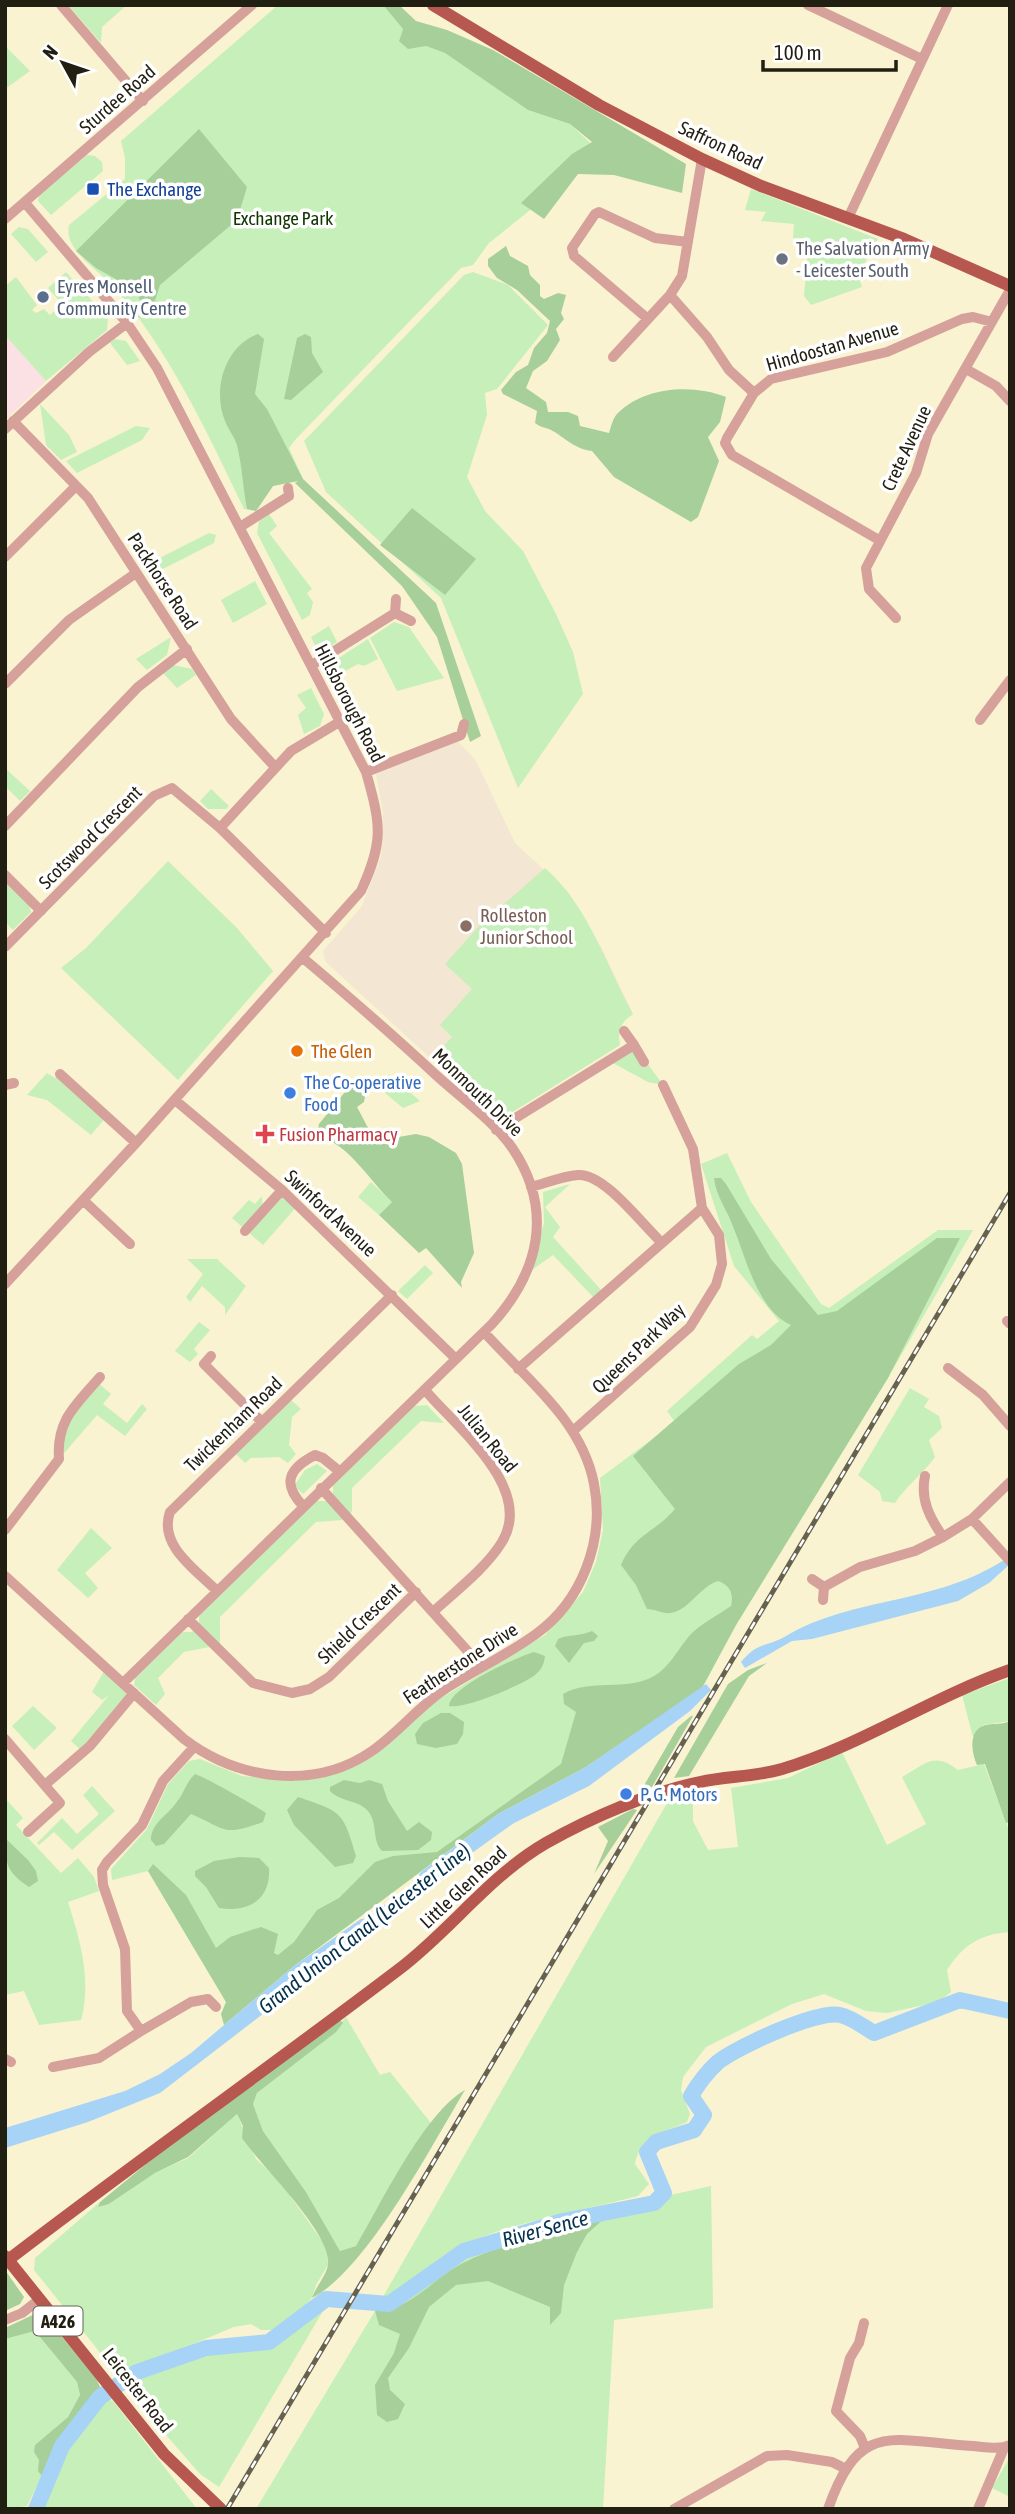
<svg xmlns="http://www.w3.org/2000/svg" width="1015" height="2514" viewBox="0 0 1015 2514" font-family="'Asap Condensed',sans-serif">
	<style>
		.education { fill: #f3e6d2 }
		.medical { fill: #fbe0e4 }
		.green { fill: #c7efb9 }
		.forest { fill: #a7cf99 }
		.water { fill: #a7d3f6 }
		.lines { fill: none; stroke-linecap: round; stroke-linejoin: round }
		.river { stroke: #a7d3f6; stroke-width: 16 }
		.minor { stroke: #d6a19a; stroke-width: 10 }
		.major { stroke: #b65850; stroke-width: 12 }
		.rail-casing { stroke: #66624f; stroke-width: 5 }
		.rail { stroke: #fff; stroke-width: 2.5; stroke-dasharray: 8; stroke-linecap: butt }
		.transit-dot { fill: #1a4fb4; stroke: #fff; stroke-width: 2.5 }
		.worship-dot { fill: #6b7280; stroke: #fff; stroke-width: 2.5 }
		.service-dot { fill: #5c6f8a; stroke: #fff; stroke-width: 2.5 }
		.education-dot { fill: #8d6e63; stroke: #fff; stroke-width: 2.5 }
		.food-dot { fill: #e8710a; stroke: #fff; stroke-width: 2.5 }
		.shop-dot { fill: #3f7fe0; stroke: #fff; stroke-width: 2.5 }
		.health-dot { fill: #e0444e; stroke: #fff; stroke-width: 2.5 }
		.labels { text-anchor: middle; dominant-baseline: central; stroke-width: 7; stroke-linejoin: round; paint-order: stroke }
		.shield { fill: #fff; stroke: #646259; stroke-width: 2 }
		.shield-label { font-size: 18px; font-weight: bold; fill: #211e12 }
		.street-label { font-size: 19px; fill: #211e12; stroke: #fff }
		.transit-label { font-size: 19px; fill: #164399; stroke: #fff; text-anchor: start }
		.park-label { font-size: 19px; fill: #103600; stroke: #fff }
		.worship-label { font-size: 19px; fill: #5b616d; stroke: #fff; text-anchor: start }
		.service-label { font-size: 19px; fill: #4e5e75; stroke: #fff; text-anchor: start }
		.education-label { font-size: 19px; fill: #785e54; stroke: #fff; text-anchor: start }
		.food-label { font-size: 19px; fill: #c56008; stroke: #fff; text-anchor: start }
		.shop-label { font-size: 19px; fill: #366cbe; stroke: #fff; text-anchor: start }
		.health-label { font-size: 19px; fill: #be3a42; stroke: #fff; text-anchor: start }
		.water-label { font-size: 21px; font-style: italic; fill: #04314d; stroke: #fff }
	</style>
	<rect width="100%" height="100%" fill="#f9f3d1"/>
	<path class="education" d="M458,741L476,761L515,843L568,892L601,947L633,1014L625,1020L618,1032L620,1045L506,1116H493L325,961L323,951L362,906L381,856L383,813L376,774Z"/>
	<path class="medical" d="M5,335L46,381L5,420Z"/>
	<path class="green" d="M68,5H127L102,27L101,43Z
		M278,5H383L403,29L399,41L426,46L445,53L528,110L570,124L601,153L489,243L473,265L461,268L295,440L289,448L303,479L273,486L256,511L244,509C207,432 170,352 114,287C99,270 63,250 69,225L125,179V158L121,141Z
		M5,46L30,71L5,89Z
		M87,155L95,156L102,162L103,171L51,215L38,201L39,195Z
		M751,189L878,239L858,275L862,287L811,305L804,296L808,247L802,246L803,239L793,238L794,224L761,221L766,212L745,210Z
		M19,227L28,229L48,252L36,262L11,234Z
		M66,272L108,318L107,330L46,381L5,335V286L16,277L37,305L32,310L36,313L44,309L50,315L62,304L48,288Z
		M473,272L508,285L548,325L497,389L485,393L487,415L467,477L485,511L523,551L556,614L573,652L583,694L518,788L441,598L326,492L304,441L464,275Z
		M114,339L126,341L140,361L127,365L110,343Z
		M40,404L69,435L77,452L61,460L46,445Z
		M136,426L150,428L142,440L77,473L66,461Z
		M269,514L277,526L269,533L312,589L307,593L313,602L310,615L302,620L257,533L259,521Z
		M209,533L216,535L214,543L149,576L142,567Z
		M255,581L267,604L233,623L221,600Z
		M394,622L409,627L444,678L397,691L370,638Z
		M329,626L337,642L327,649L316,647L311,637Z
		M171,637L167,655L147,670L136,659Z
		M368,639L378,659L364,666L358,664L333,678L331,663Z
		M173,665L192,669L196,675L177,688L163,673Z
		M311,688L324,714L320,726L304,734L298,715L306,708L297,695Z
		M5,768L30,791L20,801L5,786Z
		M211,789L229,806L226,809H208L200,801Z
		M168,861L237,928L273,971L178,1080L61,968L86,948Z
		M545,868C588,905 606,965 633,1014C621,1022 617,1030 620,1045L506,1116H493L432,1059L452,1037L440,1025L472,989L445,964L481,924Z
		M5,880L29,903L31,912L13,930L5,922Z
		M634,1045L663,1085L648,1082L611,1062Z
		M47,1073L55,1078L60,1074L107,1116L91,1135L47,1100L27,1095Z
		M389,1074L420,1101L403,1108L385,1093Z
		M727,1153L751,1202L821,1304L829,1308L938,1230H973L888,1378L736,1625L702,1688L498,1814L294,1966L237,2013L226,2002L148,1871L112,1880L111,1869L147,1829L168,1784L189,1761L200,1759L242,1776L294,1781L344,1770L433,1703L545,1635L583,1592L596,1562L603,1530L600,1478L675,1422L667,1411L752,1335L757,1339L779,1321L734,1266L701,1164Z
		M371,1182L392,1202L379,1215L358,1197Z
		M570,1184L545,1207L560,1227L553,1237L604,1293L596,1300L553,1255L529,1272L544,1223L543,1192Z
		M282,1190L298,1205L263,1245L232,1218L249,1200L255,1204L262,1196L263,1209Z
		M187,1259H217L246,1286L225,1315V1307L202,1286L190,1302L186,1297L203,1274Z
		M425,1265L433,1273L407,1299L398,1291Z
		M199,1322L210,1330L194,1349L198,1354L190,1362L175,1351Z
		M96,1381L111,1394L103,1404L127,1423L142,1404L147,1409L125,1436L97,1415L59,1459L64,1420Z
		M910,1388L929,1399L924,1407L939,1416L942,1428L929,1440L935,1457C922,1475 907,1485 895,1503L882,1501L880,1492L858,1475Z
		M291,1400L301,1409L292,1417L289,1445L296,1454L288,1463L279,1457L251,1458L245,1463L236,1454Z
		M427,1405L444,1423L421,1421L352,1488V1512L343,1520L316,1522L220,1617V1645L184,1652L158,1678L165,1694L156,1705L134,1685L135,1678L183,1632H192L199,1625V1615L317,1501H326L333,1494V1485L415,1406Z
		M317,1464L327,1471L303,1494L294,1486L305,1470Z
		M91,1528L112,1548L85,1573L98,1588L88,1598L57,1570Z
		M104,1671L134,1693L83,1752L71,1741L109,1695L102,1700L92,1692Z
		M1010,1678V1721L983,1725L973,1737L962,1695Z
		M33,1706L57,1728L34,1750L12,1726Z
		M842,1752L887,1845L926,1824L902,1777C925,1764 934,1751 958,1770L984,1764L1010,1833V1932C980,1934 963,1945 947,1970L951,1992L938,2002L887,2013L866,2011L824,1994L792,2004L706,2047L683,2077L681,2090L690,2114L687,2122C665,2132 640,2136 635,2164L649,2184L638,2196C578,2212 511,2221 455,2249C428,2262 409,2294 380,2302L670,1798L693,1794V1821L708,1850L738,1847L731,1788L788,1778Z
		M92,1786L115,1811L72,1850L54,1832L39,1845L37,1843L62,1818L77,1834L99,1814L83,1795Z
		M5,1798L23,1818L16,1825L61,1873L78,1858L94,1877L99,1891L68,1902C80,1940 92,1980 81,2020L39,2025L24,1991L5,1995Z
		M346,2017L380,2075L390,2072L431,2123L356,2246L340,2251L306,2192L263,2131L253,2104L257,2093L319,2045Z
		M237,2114L256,2159L279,2180L327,2248L328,2265L316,2285L312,2298L292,2319L272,2330H261L251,2324L234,2327L118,2375L34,2270L35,2258L100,2202L98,2206L109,2204L155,2173L188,2158Z
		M711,2186L713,2308L614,2320L603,2509H256L375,2311L400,2299L453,2259L603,2210Z
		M323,2311L219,2487L200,2474L126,2389V2385L133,2378L221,2345L274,2343L311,2314Z
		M35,2331L77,2382L80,2395L68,2417L35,2445L39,2460V2471L42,2476L27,2506L5,2509V2339Z
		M102,2398L113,2401L197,2509H40L65,2445Z
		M1010,2457V2497L992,2488Z"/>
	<path class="forest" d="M383,5H399L416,21L447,30L493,50L686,164L682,193L614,175L578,174L544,219L521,203L572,154L592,142L570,124L528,110L445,53L426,46L408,49L399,41L403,29Z
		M199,129L247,187L237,220L160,285L154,304L145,309L134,289L96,268L76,251Z
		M506,246L510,256L528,266L530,275L540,285V296L544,299L558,293L566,295L561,313L564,319L556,329L560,340L547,361L533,371L526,388L546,402L548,412H568L578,416L580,426L609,433C611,427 613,417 618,413C645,386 693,384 726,397L720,422L708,437L719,461L698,517L691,522L614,477L592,451C574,449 566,438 551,430C545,427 541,428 535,423L537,411L503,394L501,390L516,372L528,365L534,348L547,333L550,321L517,290L497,278L488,266V259Z
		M258,334L264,339L255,394L267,409L303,479L436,603L481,736L470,742L437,637L402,586L295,483L298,481L273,486L256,511L247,509C243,488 242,465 237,445C234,436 228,429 225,421C212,389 225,346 258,334Z
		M305,334L311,337L312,353L323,372L291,400L284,399L297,338Z
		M412,508L476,559L445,595L380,545Z
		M349,1087L366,1091L364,1102L357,1107L375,1141L416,1134L429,1137L456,1153L462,1164L474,1253L461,1282L462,1288L426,1248L419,1253L379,1215L392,1202C368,1179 350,1145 317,1135L319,1124Z
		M714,1178H721L726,1184L771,1259L818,1315L837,1311L937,1238H960L888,1378L736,1625L702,1688L586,1767L498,1814L294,1966L224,2025L221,2014L226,2002L148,1871L153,1864L186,1895L216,1948L230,1937L261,1927L278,1934L274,1953L278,1955L294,1942L317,1910L339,1898L375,1862L393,1856L437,1852L561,1764L576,1712L564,1704L563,1694C591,1678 626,1692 654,1676C670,1667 679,1647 691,1634C702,1623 718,1615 731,1606C734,1594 730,1585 718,1581C699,1587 689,1611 670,1613C662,1614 655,1609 647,1609L636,1585L621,1565C635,1533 656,1532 675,1509L633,1456L739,1364L771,1345L791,1325C758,1310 747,1261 734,1229C728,1211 716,1197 714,1178Z
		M592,1631L598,1636L594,1641L584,1643L569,1663L555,1646L558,1639C568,1634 579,1637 592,1631Z
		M534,1652L545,1656C544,1664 542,1669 535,1675C522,1685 466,1709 449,1706C450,1687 515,1658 534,1652Z
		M767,1663L749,1676L689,1776L674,1778L728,1684L748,1670Z
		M441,1713H450L464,1722L463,1734L457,1744L436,1748L417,1744L415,1734L423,1723Z
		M691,1716H693L652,1787L639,1794L678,1727Z
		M1010,1721V1822L1006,1823L985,1764L977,1765C971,1752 968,1729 986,1725C995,1723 1002,1725 1010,1721Z
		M195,1774C207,1778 254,1805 266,1813L263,1822C221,1837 227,1829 191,1814L164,1844L156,1846L151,1840C151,1823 167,1816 176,1803C184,1794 186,1782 195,1774Z
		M344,1780L360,1783L369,1780L382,1784L388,1801L407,1831L419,1822L432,1832L431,1840L418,1850L382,1851C371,1840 379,1821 366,1809C356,1800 339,1801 330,1791V1787Z
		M298,1797C342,1812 343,1811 356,1856L353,1863L335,1867L294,1825L287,1810Z
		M633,1809L637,1810L594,1874L608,1841L598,1827Z
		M5,1838L28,1860L36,1871L38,1881L29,1887C7,1872 5,1864 5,1838Z
		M239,1857L259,1858L269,1868C271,1900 248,1913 219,1908L206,1887L195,1876V1871L214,1861Z
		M340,2020L343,2023L336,2032L257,2093L253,2104L263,2131L306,2192L340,2251L356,2246C381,2204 424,2113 465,2090C432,2145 366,2271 312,2298C316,2286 327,2275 328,2264C332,2233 260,2165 242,2138L243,2126L237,2114L188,2157L155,2173L109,2204L98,2207L100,2202L156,2156Z
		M607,2216L587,2234L577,2252L564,2285L561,2313L550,2325V2307L488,2281L456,2285L429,2307L409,2348L388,2378L390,2390L405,2404L398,2419L387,2422L377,2415L375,2385L394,2353L400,2334L379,2325L375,2311C409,2312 434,2277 463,2263C504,2242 563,2230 607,2216Z
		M5,2270L24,2297L20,2304L5,2311Z
		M37,2313L46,2318L96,2378L101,2389L65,2433L42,2476L38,2471L39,2460L34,2452L35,2445L68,2417L80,2395L77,2382L35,2331L5,2339V2328Z"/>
	<path class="water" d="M1010,1556V1564L989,1583L958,1601L812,1639L792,1641L745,1668L741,1662C758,1641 768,1647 786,1636C853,1596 940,1605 1010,1556Z
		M706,1684L711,1690L690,1711L589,1786L514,1823L437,1878L417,1888L369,1924L358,1941L160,2093L88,2122L5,2148V2128L125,2091L160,2074L191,2053L294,1966L361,1919H366L413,1883L421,1872L498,1814L586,1767Z"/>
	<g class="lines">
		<path class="river" d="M36,2509L62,2446L100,2397L137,2372L206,2348L269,2342L326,2299L389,2304L464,2251L563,2221L654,2203L664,2193L647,2152L656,2142L694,2130L704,2115L691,2096C698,2084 707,2072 718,2062C737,2047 817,2010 840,2015C851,2017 864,2027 874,2033L960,2000L1010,2011"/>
		<path class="minor" d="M61,5L143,101
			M808,5L922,59
			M849,216L948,5
			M5,219L252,5
			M670,295L707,337L729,370L754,393
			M648,319L574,256L572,248L595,214L599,212L655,238L688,242
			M613,357L670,295L682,276L702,159
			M966,369L996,386L1010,401
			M13,421L88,498L231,719L275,767
			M5,429L89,352L127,323
			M240,527L289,496L288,488
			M879,540L732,455L725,443L727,438L754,393L771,379L887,352L962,319L973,317L992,322
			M5,557L76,486
			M395,613L411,621
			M896,618L869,589L866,568L916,473L928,434L1010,290
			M312,665L395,613L396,599
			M5,684L69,620L136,573
			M980,720L1010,680
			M366,772L461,735L464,724
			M5,826L138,687L187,649
			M220,828L291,751L341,721
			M5,875L41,911
			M5,947L154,796L172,788L220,828L326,933
			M624,1031L634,1045
			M60,1074L136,1143
			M5,1085L14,1083
			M175,1100L282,1190L456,1359
			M496,1130L634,1045L644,1062
			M531,1187C546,1183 563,1176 578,1175C604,1173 641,1223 661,1242
			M83,1200L130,1244
			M245,1231L282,1190
			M5,1284L136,1143L361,891C384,841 381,825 366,772L157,368L127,323L26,204
			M1007,1321L1010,1324
			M211,1356L204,1364L261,1421
			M948,1368L983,1395L1010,1426
			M518,1369L702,1208
			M425,1390C456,1427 535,1488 502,1542C486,1568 457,1590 434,1611
			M573,1431L690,1327L716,1285L722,1264L719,1235L702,1208L693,1149L663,1085
			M925,1476C920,1500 930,1518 943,1537
			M321,1488L482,1667
			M303,1506C282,1484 288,1469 315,1455L323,1458L339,1471
			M972,1519L1010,1561
			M5,1530L59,1459C56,1420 76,1405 100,1377
			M5,1576L184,1739C238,1780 314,1791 372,1751C398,1733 418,1707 445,1689C475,1670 507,1655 536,1634C582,1601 605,1540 594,1484C582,1420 525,1378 484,1332
			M812,1579L824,1587L823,1600
			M824,1587L860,1567L915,1551L943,1537L972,1519L1010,1482
			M216,1590C196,1570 158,1545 170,1512L392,1295
			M188,1619L253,1683L292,1693L310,1689L329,1677L416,1592
			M123,1683L492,1324C539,1272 554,1211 513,1149C494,1121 461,1098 436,1075C393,1035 348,996 303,958
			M5,1739L60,1803L28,1832
			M46,1784L90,1746L134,1693
			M141,2031L191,2002L208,1999L216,2007
			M5,2059L11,2062
			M53,2067L99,2058L141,2031L127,2011L125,1949L103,1885L102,1870L107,1862L142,1825L163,1781L194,1747
			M5,2320L22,2313L40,2299
			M864,2323L859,2343L850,2358L836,2411L860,2436L865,2448
			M674,2509L767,2456L787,2455L832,2462L844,2468
			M828,2509C860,2417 894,2442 973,2446C985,2447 999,2450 1010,2445
			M978,2509L1004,2448"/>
		<path class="major" d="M433,5L599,105L702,159L761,186L904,239L1010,286
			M5,2256L164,2454L221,2509
			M8,2260C137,2161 269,2068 398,1970C450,1931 489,1876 546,1843C592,1817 648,1793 700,1782C727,1776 755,1777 782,1769C860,1746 932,1697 1010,1670"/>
		<g class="rail-casing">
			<path id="rail" d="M227,2509L1010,1193"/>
		</g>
		<use href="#rail" class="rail"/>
	</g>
	<rect class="transit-dot" x="86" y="182" width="14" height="14" rx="3.5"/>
	<circle class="worship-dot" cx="782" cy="259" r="7"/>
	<circle class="service-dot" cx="43" cy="297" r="7"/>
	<circle class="education-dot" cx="466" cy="926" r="7"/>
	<circle class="food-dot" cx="297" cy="1051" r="7"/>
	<g class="shop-dot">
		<circle cx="290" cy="1093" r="7"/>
		<circle cx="626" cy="1794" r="7"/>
	</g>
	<path class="health-dot" d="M261.5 1123.5h7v7h7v7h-7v7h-7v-7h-7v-7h7z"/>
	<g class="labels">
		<rect class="shield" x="33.5" y="2306.5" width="49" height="29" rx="5"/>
		<g class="shield-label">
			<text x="58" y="2321">A426</text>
		</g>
		<g class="street-label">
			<text transform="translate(117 99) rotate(-41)">Sturdee Road</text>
			<text transform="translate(721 145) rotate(25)">Saffron Road</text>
			<text transform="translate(832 346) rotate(-16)">Hindoostan Avenue</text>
			<text transform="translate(906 448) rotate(-65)">Crete Avenue</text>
			<text transform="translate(163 581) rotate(57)">Packhorse Road</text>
			<text transform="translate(350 703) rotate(63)">Hillsborough Road</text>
			<text transform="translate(90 837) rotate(-45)">Scotswood Crescent</text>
			<text transform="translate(478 1092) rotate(44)">Monmouth Drive</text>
			<text transform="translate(331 1213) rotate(43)">Swinford Avenue</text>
			<text transform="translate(638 1348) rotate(-44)">Queens Park Way</text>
			<text transform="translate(233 1424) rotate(-44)">Twickenham Road</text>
			<text transform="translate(488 1438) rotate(51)">Julian Road</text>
			<text transform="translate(359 1623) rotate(-44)">Shield Crescent</text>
			<text transform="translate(460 1663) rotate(-33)">Featherstone Drive</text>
			<text transform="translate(463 1887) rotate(-43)">Little Glen Road</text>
			<text transform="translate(138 2390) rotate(52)">Leicester Road</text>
		</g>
		<g class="transit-label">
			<text x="107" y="189">The Exchange</text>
		</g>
		<g class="park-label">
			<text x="283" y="218">Exchange Park</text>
		</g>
		<g class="worship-label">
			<text x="796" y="248">The Salvation Army<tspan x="796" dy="22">- Leicester South</tspan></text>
		</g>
		<g class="service-label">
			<text x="57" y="286">Eyres Monsell<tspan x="57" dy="22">Community Centre</tspan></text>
		</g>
		<g class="education-label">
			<text x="480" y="915">Rolleston<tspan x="480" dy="22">Junior School</tspan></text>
		</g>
		<g class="food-label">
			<text x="311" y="1051">The Glen</text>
		</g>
		<g class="shop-label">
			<text x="304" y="1082">The Co-operative<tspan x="304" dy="22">Food</tspan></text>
			<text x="640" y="1794">P. G. Motors</text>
		</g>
		<g class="health-label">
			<text x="279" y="1134">Fusion Pharmacy</text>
		</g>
		<g class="water-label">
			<text transform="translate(364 1928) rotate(-38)">Grand Union Canal (Leicester Line)</text>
			<text transform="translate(545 2228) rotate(-15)">River Sence</text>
		</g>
	</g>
	<rect width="1015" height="2514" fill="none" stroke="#211e12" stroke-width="14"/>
	<g transform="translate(63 63) rotate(310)" stroke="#ffffff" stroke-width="5" paint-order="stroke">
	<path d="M0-5L12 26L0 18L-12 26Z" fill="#211e12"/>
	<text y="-10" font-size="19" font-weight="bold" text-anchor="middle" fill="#211e12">N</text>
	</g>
	<path d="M763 60v10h133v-10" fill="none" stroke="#211e12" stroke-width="3.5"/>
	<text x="774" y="60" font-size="21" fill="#211e12" stroke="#ffffff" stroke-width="5" paint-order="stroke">100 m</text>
</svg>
